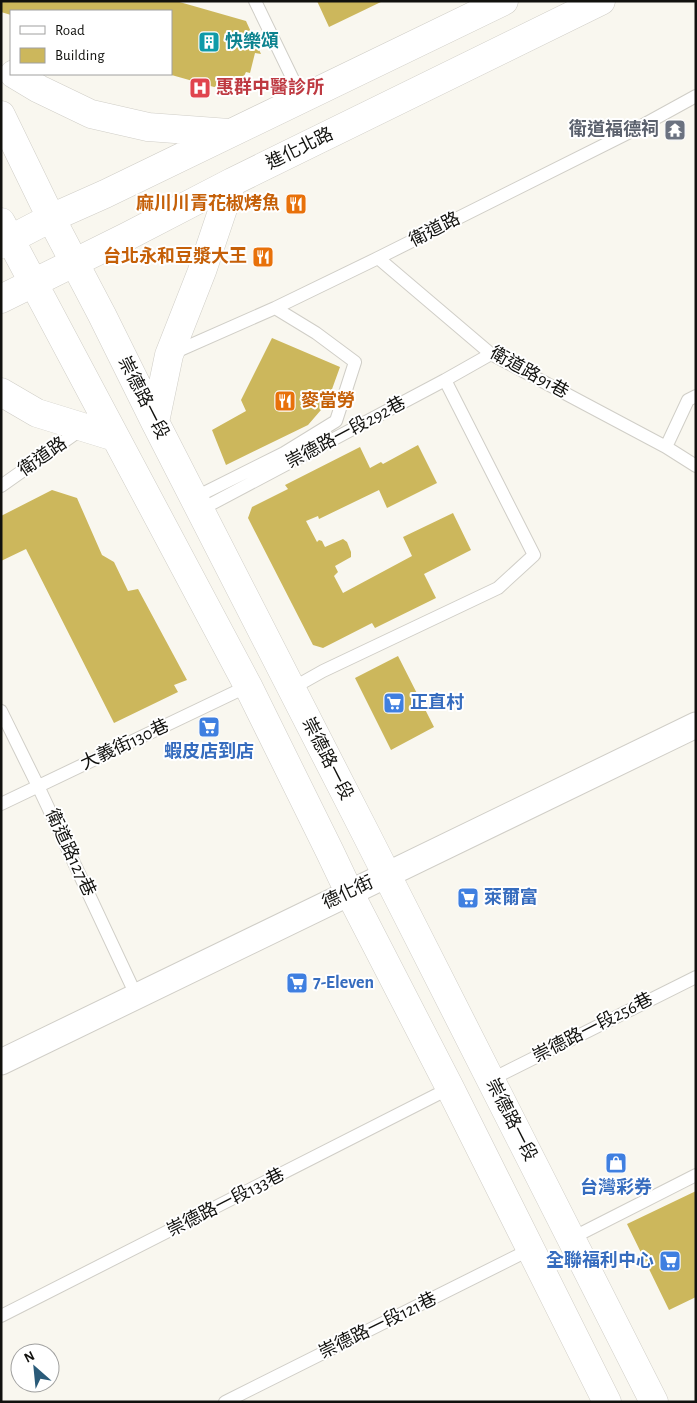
<svg xmlns="http://www.w3.org/2000/svg" width="697" height="1403" viewBox="0 0 697 1403" font-family="'Alegreya Sans','Noto Sans TC',sans-serif">
	<style>
		.building { fill: #ccb75c }
		.lines { fill: none; stroke-linecap: round; stroke-linejoin: round }
		.lane-casing { stroke: #d0cec7; stroke-width: 14 }
		.street-casing { stroke: #d0cec7; stroke-width: 27 }
		.secondary-casing { stroke: #d0cec7; stroke-width: 29 }
		.lane { stroke: #fff; stroke-width: 12 }
		.street { stroke: #fff; stroke-width: 25 }
		.secondary { stroke: #fff; stroke-width: 28 }
		.labels { text-anchor: middle; dominant-baseline: central; stroke-width: 4; stroke-linejoin: round; paint-order: stroke }
		.culture-label { font-size: 18px; font-weight: bold; fill: #0d838f; stroke: #fff; text-anchor: start }
		.health-label { font-size: 18px; font-weight: bold; fill: #be3a42; stroke: #fff; text-anchor: start }
		.worship-label { font-size: 18px; font-weight: bold; fill: #5b616d; stroke: #fff; text-anchor: end }
		.street-label { font-size: 18px; fill: #11110e; stroke: #fff }
		.food-label { font-size: 18px; font-weight: bold; fill: #c56008; stroke: #fff; text-anchor: end }
		.shop-label { font-size: 18px; font-weight: bold; fill: #366cbe; stroke: #fff; text-anchor: start }
	</style>
	<rect width="100%" height="100%" fill="#f9f7ef"/>
	<path class="building" d="M1,1H176L246,21L261,54L255,53L250,73L246,72L243,78L233,77L230,85L214,87L168,74H171V11H11V15L1,12Z
		M317,1H383L329,27Z
		M272,338L340,367L327,403L308,425L226,465L212,430L246,411L241,400Z
		M418,445L437,483L387,508L379,490L319,519L318,516L306,521L317,542L319,540L322,541L325,547L343,539L347,542L351,552V557L335,566L338,572L334,576L343,593L412,556L403,537L453,513L471,550L424,574L436,598L375,628L372,623L323,648L313,645L248,518L252,507L288,489L285,485L360,447L370,468L381,462L383,464Z
		M52,490L77,498L102,555L114,562L128,591L138,589L187,680L174,685L178,692L114,723L26,549L1,561V516Z
		M398,656L434,727L391,750L355,678Z
		M696,1191V1297L669,1310L627,1224Z"/>
	<g class="lines">
		<g class="lane-casing">
			<path id="lane" d="M255,1L302,98
				M378,258L491,354L666,447L696,466
				M173,353L275,308L378,258L636,129L696,96
				M666,447L688,400L696,396
				M1,486L76,433L85,434
				M194,498L284,453L336,421L355,362L316,333L275,308
				M200,510L445,380L491,354
				M291,689L323,671L498,588L534,555L445,380
				M1,711L38,786L136,995
				M1,804L248,686
				M490,1080L696,977
				M572,1238L696,1175
				M1,1316L450,1088
				M225,1402L531,1249"/>
		</g>
		<g class="street-casing">
			<path id="street" d="M1,1062L696,725"/>
		</g>
		<g class="secondary-casing">
			<path id="secondary" d="M14,74L39,89L91,114L148,127L229,133
				M1,115L51,218L102,315L155,422L366,834L654,1402
				M1,222L248,686L330,852L349,892L450,1088L607,1402
				M1,244L51,218L105,194L504,1
				M1,299L128,236L232,182L601,1
				M1,392L37,413L115,437
				M155,422L169,355L202,271L232,182"/>
		</g>
		<use href="#lane" class="lane"/>
		<use href="#street" class="street"/>
		<use href="#secondary" class="secondary"/>
	</g>
	<defs>
		<g id="building-square" transform="scale(1.125)"><rect x="-9" y="-9" width="18" height="18" rx="4" fill="#0f9aa8" stroke="#fff"/><path d="M-4-6H4V6H1V3H-1V6H-4ZM-2.5-4.3h1.7v1.8h-1.7ZM.8-4.3h1.7v1.8H.8ZM-2.5-1h1.7V.8h-1.7ZM.8-1h1.7V.8H.8Z" fill="#fff"/></g>
		<g id="hospital-square" transform="scale(1.125)"><rect x="-9" y="-9" width="18" height="18" rx="4" fill="#e0444e" stroke="#fff"/><path d="M-5-5h3v3.5h4V-5h3V5h-3V1.5h-4V5h-3Z" fill="#fff"/></g>
		<g id="temple-square" transform="scale(1.125)"><rect x="-9" y="-9" width="18" height="18" rx="4" fill="#6b7280" stroke="#fff"/><path d="M0-6L5-2H3V0L6.5 2.5H4V6H1.5V3h-3V6H-4V2.5H-6.5L-3 0V-2H-5Z" fill="#fff"/></g>
		<g id="restaurant-square" transform="scale(1.125)"><rect x="-9" y="-9" width="18" height="18" rx="4" fill="#e8710a" stroke="#fff"/><path d="M-5-6h1v4h1v-4h1v4h1v-4h1v5L-1.5 .5V6h-2V.5L-5-1ZM5-6V6H3V1.5H1.5Q1.5-4 5-6Z" fill="#fff"/></g>
		<g id="supermarket-square" transform="scale(1.125)"><rect x="-9" y="-9" width="18" height="18" rx="4" fill="#3f7fe0" stroke="#fff"/><path d="M-6-5.5h2.5l.6 2H6L4.5 2H-2.5L-4.4-4H-6ZM-1.5 3.2a1.3 1.3 0 1 0 .1 0ZM3 3.2a1.3 1.3 0 1 0 .1 0Z" fill="#fff"/></g>
		<g id="shop-square" transform="scale(1.125)"><rect x="-9" y="-9" width="18" height="18" rx="4" fill="#3f7fe0" stroke="#fff"/><path d="M-5-2.5h2.3a2.7 3.5 0 0 1 5.4 0H5L5.5 6h-11ZM-1.5-2.5h3a1.5 2.3 0 0 0-3 0Z" fill="#fff"/></g>
	</defs>
	<g fill-rule="evenodd">
		<use href="#building-square" x="209" y="42"/>
		<use href="#hospital-square" x="200" y="88"/>
		<use href="#temple-square" x="675" y="130"/>
		<use href="#restaurant-square" x="296" y="204"/>
		<use href="#restaurant-square" x="263" y="257"/>
		<use href="#restaurant-square" x="285" y="401"/>
		<use href="#supermarket-square" x="394" y="703"/>
		<use href="#supermarket-square" x="209" y="727"/>
		<use href="#supermarket-square" x="468" y="898"/>
		<use href="#supermarket-square" x="297" y="983"/>
		<use href="#shop-square" x="616" y="1163"/>
		<use href="#supermarket-square" x="670" y="1261"/>
	</g>
	<g class="labels">
		<g class="culture-label">
			<text x="225" y="42">快樂頌</text>
		</g>
		<g class="health-label">
			<text x="216" y="88">惠群中醫診所</text>
		</g>
		<g class="worship-label">
			<text x="659" y="130">衛道福德祠</text>
		</g>
		<g class="street-label">
			<text transform="translate(300 149) rotate(-26)">進化北路</text>
			<text transform="translate(435 230) rotate(-27)">衛道路</text>
			<text transform="translate(529 373) rotate(29)">衛道路91巷</text>
			<text transform="translate(143 398) rotate(63)">崇德路一段</text>
			<text transform="translate(346 433) rotate(-28)">崇德路一段292巷</text>
			<text transform="translate(43 457) rotate(-35)">衛道路</text>
			<text transform="translate(125 745) rotate(-25)">大義街130巷</text>
			<text transform="translate(327 759) rotate(63)">崇德路一段</text>
			<text transform="translate(70 853) rotate(65)">衛道路127巷</text>
			<text transform="translate(348 893) rotate(-25)">德化街</text>
			<text transform="translate(593 1028) rotate(-27)">崇德路一段256巷</text>
			<text transform="translate(511 1120) rotate(63)">崇德路一段</text>
			<text transform="translate(226 1203) rotate(-27)">崇德路一段133巷</text>
			<text transform="translate(378 1326) rotate(-26)">崇德路一段121巷</text>
		</g>
		<g class="food-label">
			<text x="280" y="204">麻川川青花椒烤魚</text>
			<text x="247" y="257">台北永和豆漿大王</text>
			<text x="301" y="401" text-anchor="start">麥當勞</text>
		</g>
		<g class="shop-label">
			<text x="410" y="703">正直村</text>
			<text x="209" y="752" text-anchor="middle">蝦皮店到店</text>
			<text x="484" y="898">萊爾富</text>
			<text x="313" y="983">7-Eleven</text>
			<text x="616" y="1188" text-anchor="middle">台灣彩券</text>
			<text x="654" y="1261" text-anchor="end">全聯福利中心</text>
		</g>
	</g>
	<rect width="697" height="1403" fill="none" stroke="#11110e" stroke-width="5"/>
	<rect x="10" y="10" width="162" height="65" fill="#ffffff" stroke="#a0a09f"/>
	<rect x="20" y="26" width="25" height="8" fill="#ffffff" stroke="#a0a09f"/>
	<text x="55" y="35" font-size="15" fill="#11110e">Road</text>
	<rect x="20" y="48" width="25" height="15" fill="#ccb75c" stroke="#a0a09f"/>
	<text x="55" y="60" font-size="15" fill="#11110e">Building</text>
	<g transform="translate(35 1368) rotate(333)"><circle r="24" fill="#ffffff" stroke="#a0a09f"/>
	<path d="M0-4L9 19L0 12L-9 19Z" fill="#2a5b79"/>
	<text y="-8" font-size="14" font-weight="bold" text-anchor="middle" fill="#11110e">N</text>
	</g>
</svg>
